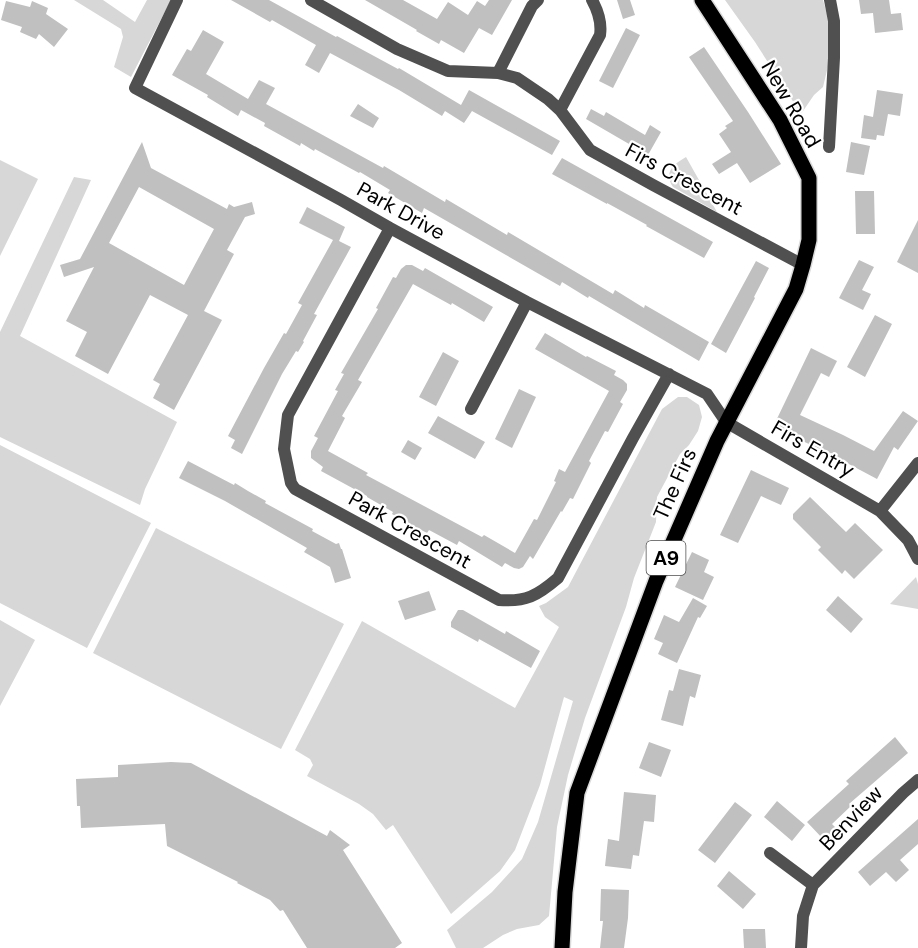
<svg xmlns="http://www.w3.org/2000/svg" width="918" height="948" viewBox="0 0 918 948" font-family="'DM Sans',sans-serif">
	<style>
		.green { fill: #d7d7d7 }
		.building { fill: #c0c0c0; fill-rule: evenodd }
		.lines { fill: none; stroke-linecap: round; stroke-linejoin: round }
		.primary-casing { stroke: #dbdbdb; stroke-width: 18 }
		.street { stroke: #505050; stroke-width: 12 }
		.primary { stroke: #000; stroke-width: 15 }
		.labels { text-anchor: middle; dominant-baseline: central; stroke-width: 4.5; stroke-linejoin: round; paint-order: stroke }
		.shield { fill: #fff; stroke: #4c4c4c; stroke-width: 1.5 }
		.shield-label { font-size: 20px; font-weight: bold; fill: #000 }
		.street-label { font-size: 21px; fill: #000; stroke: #fff }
	</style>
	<rect width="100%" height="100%" fill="#fff"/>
	<path class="green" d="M74,0H103L135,22L147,0H171L131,77L114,67L123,37L121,29Z
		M725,0H823L831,28L829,62L823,87L814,95L801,114L755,42Z
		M686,157L717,212L673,187C663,172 674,164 686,157Z
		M0,160L38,179L0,256Z
		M74,177L91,180L20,336L177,422L145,489L140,505L0,437V332Z
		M678,397H687L699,405L702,417L698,431L689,445L680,454L657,497L656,522L634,578L626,607L585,718L568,775L557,827L549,916L539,925L517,929L503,935L483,948H456L447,930L492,892L522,859L538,822L573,701L564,697L540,785L515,850L500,871L451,914L393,825L386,830L373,814L359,804L307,776L313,765L310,759L295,750L362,621L515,708L559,627L545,617L539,606L546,603L568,587L662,409Z
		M0,445L151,523L87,648L0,603Z
		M156,528L344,624L281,749L93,653Z
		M916,577L918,584V609L890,604Z
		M0,620L35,640L0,706Z"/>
	<path class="building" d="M231,0H269L336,37L337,36L398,69L399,68L461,105L469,90L560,141L552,155L472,111L464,123L445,111L442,116L399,90L330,53L319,73L305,65L316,45L272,20L270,22Z
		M365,0H403L437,19L448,2L468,15L477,1L485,6L489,0H512L492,35L479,28L464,53L441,40L439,44L416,31L417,30Z
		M617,0H630L635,15L623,19Z
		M859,0H889L891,14L901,13L903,30L875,33L873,13L861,14Z
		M6,1L30,7L32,1L48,8L46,14L68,29L54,47L39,34L36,39L20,32L22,27L1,20Z
		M626,28L640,35L613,88L599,81Z
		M203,30L224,42L206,74L248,99L259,80L275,88L266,104L383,168L384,166L445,202L446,199L507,235L508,232L613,294L615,290L644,308L645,305L709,342L699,361L589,296L588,298L562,282L560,286L424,208L422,213L388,193L390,190L360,172L359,173L315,149L314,151L301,143L300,146L264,126L265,123L241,110L238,116L207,97L208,95L172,75L187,49L191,51Z
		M704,47L748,112L781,164L750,183L737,163L719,174L712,164L731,152L719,134L727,128L725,126L733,121L689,57Z
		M877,90L903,94L900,116L888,114L884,136L877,135L876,140L861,138L864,115L873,117Z
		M358,104L379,118L373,128L350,116Z
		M591,109L604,116L606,112L645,135L650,125L661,132L648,155L586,119Z
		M142,142L151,168L227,209L229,204L234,207L252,202L255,214L245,217L227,250L234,254L204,311L222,320L174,410L153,398L160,384L153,380L188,315L150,295L108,374L75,356L87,332L66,321L94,267L64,277L60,265L80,259ZM139,187L214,229L184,285L109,243Z
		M851,142L870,146L864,175L846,172Z
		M562,158L713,242L704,258L646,226L647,225L607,203V204L552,174Z
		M855,191H874L875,234H856Z
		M307,207L345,227L339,241L351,247L314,314L317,315L303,341L304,342L298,352L296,351L282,374L242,454L231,448L235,440L228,436L264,368L284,333L286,334L302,305L298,303L333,240L299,223Z
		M918,220V273L897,262Z
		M859,260L874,267L862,290L871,294L863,310L839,298Z
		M756,261L769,268L754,297L755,298L726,353L711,344Z
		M406,265H412L423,271L425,268L493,307L484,322L452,303L451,305L413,284L358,380L362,382L342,416L345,418L328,451L368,473L366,475L482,537L484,535L515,553L534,519L537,520L556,482L554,481L559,469L565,472L609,391L535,349L545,333L586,357L587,356L616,371L614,375L623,380L627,384V390L620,402L623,404L608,432L605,431L589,461L591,463L573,499L570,498L562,512L561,511L533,559L530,556L523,567L519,569L514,568L505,563L502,567L459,541L457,545L429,530L427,533L402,520L392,514L393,512L367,497V496L321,471L323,467L311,458V451L318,438L314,436L338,391L335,390L344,374L341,373L378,309L376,308L393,277L396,278L401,269Z
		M875,315L892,324L865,377L847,367Z
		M811,348L837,361L829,377L821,373L800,415L843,435L874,451L903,411L918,421L898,450L894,447L877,479L830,454L773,427Z
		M443,352L459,361L436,406L419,397Z
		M519,389L536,397L512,448L495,439Z
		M438,416L485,442L475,459L428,433Z
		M408,440L422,448L415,460L401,452Z
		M188,461L234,485L235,483L248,491L266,501L265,503L313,529L312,531L336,544L339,543L341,549H342L351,578L335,583L330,567L304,552L307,548L225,501L179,478Z
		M751,470L789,488L781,505L761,496L738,543L720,535Z
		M810,497L846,532L855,523L883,550L854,579L845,570L842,574L818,550L821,547L793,519V514Z
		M692,552L709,560L704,572L714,577L703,600L675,587Z
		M429,591L436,610L405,620L398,601Z
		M838,596L863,619L851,633L826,610Z
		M693,598L707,606L700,618L698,617L677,663L658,654L663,643L654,639L664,615L679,622Z
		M458,610H463L505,634L506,631L540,651L531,668L479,639L478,642L451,627V622Z
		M679,669L701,675L695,698L690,696L683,726L661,720L669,690L673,691Z
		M895,737L908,753L849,804L851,806L832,824L837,829L824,840L807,822L849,784L846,781Z
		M649,742L671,750L661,777L639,768Z
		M171,762L191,763L327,836L330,830L350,845L343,850L402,943L395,948H307L283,910L280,911L270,900L237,883L238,882L167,846L165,824L81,828L80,806H77L76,779L118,777V765Z
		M624,792L656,795L654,822L644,821L639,856L633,855L631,869L605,866L608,839L619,841Z
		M777,801L805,825L792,841L764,817Z
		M735,802L752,815L715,863L698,850Z
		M918,819V844L900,860L909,870L896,882L886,872L870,886L858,872Z
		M729,871L756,894L743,909L717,886Z
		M601,889L629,890L628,918L624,948H600L603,921H600Z
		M743,929H765L766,948H744Z"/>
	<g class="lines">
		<g class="primary-casing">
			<path id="primary" d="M562,948L565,892L577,793L656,581L717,441L796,289L803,265L809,240V178L780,120L702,0"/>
		</g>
		<path class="street" d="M177,0L135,88L341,200L390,228L527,302L707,394L726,422L880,511L908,540L918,559
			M311,0L397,49L448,71L498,73L517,78L548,99L560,110L590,150L653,185L803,265
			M498,73L532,6L538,0
			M560,110L600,35C602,22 598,11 592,0
			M829,147L834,58V21L830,0
			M390,228L288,415L284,449L291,483L295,489L499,600C526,602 537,596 558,578L633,438L669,374
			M471,409L527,302
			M880,511L918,463
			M770,853L813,885
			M801,948L803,916L813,885L903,793L918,780"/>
		<use href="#primary" class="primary"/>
	</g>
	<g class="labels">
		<rect class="shield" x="646.5" y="541" width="39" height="34" rx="4.5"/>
		<g class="shield-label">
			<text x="666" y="558">A9</text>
		</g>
		<g class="street-label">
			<text transform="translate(791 104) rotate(60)">New Road</text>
			<text transform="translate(684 179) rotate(28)">Firs Crescent</text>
			<text transform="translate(401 211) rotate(29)">Park Drive</text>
			<text transform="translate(813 449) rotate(30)">Firs Entry</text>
			<text transform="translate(675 484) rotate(-66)">The Firs</text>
			<text transform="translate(410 530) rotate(29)">Park Crescent</text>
			<text transform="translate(851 818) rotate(-46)">Benview</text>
		</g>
	</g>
</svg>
